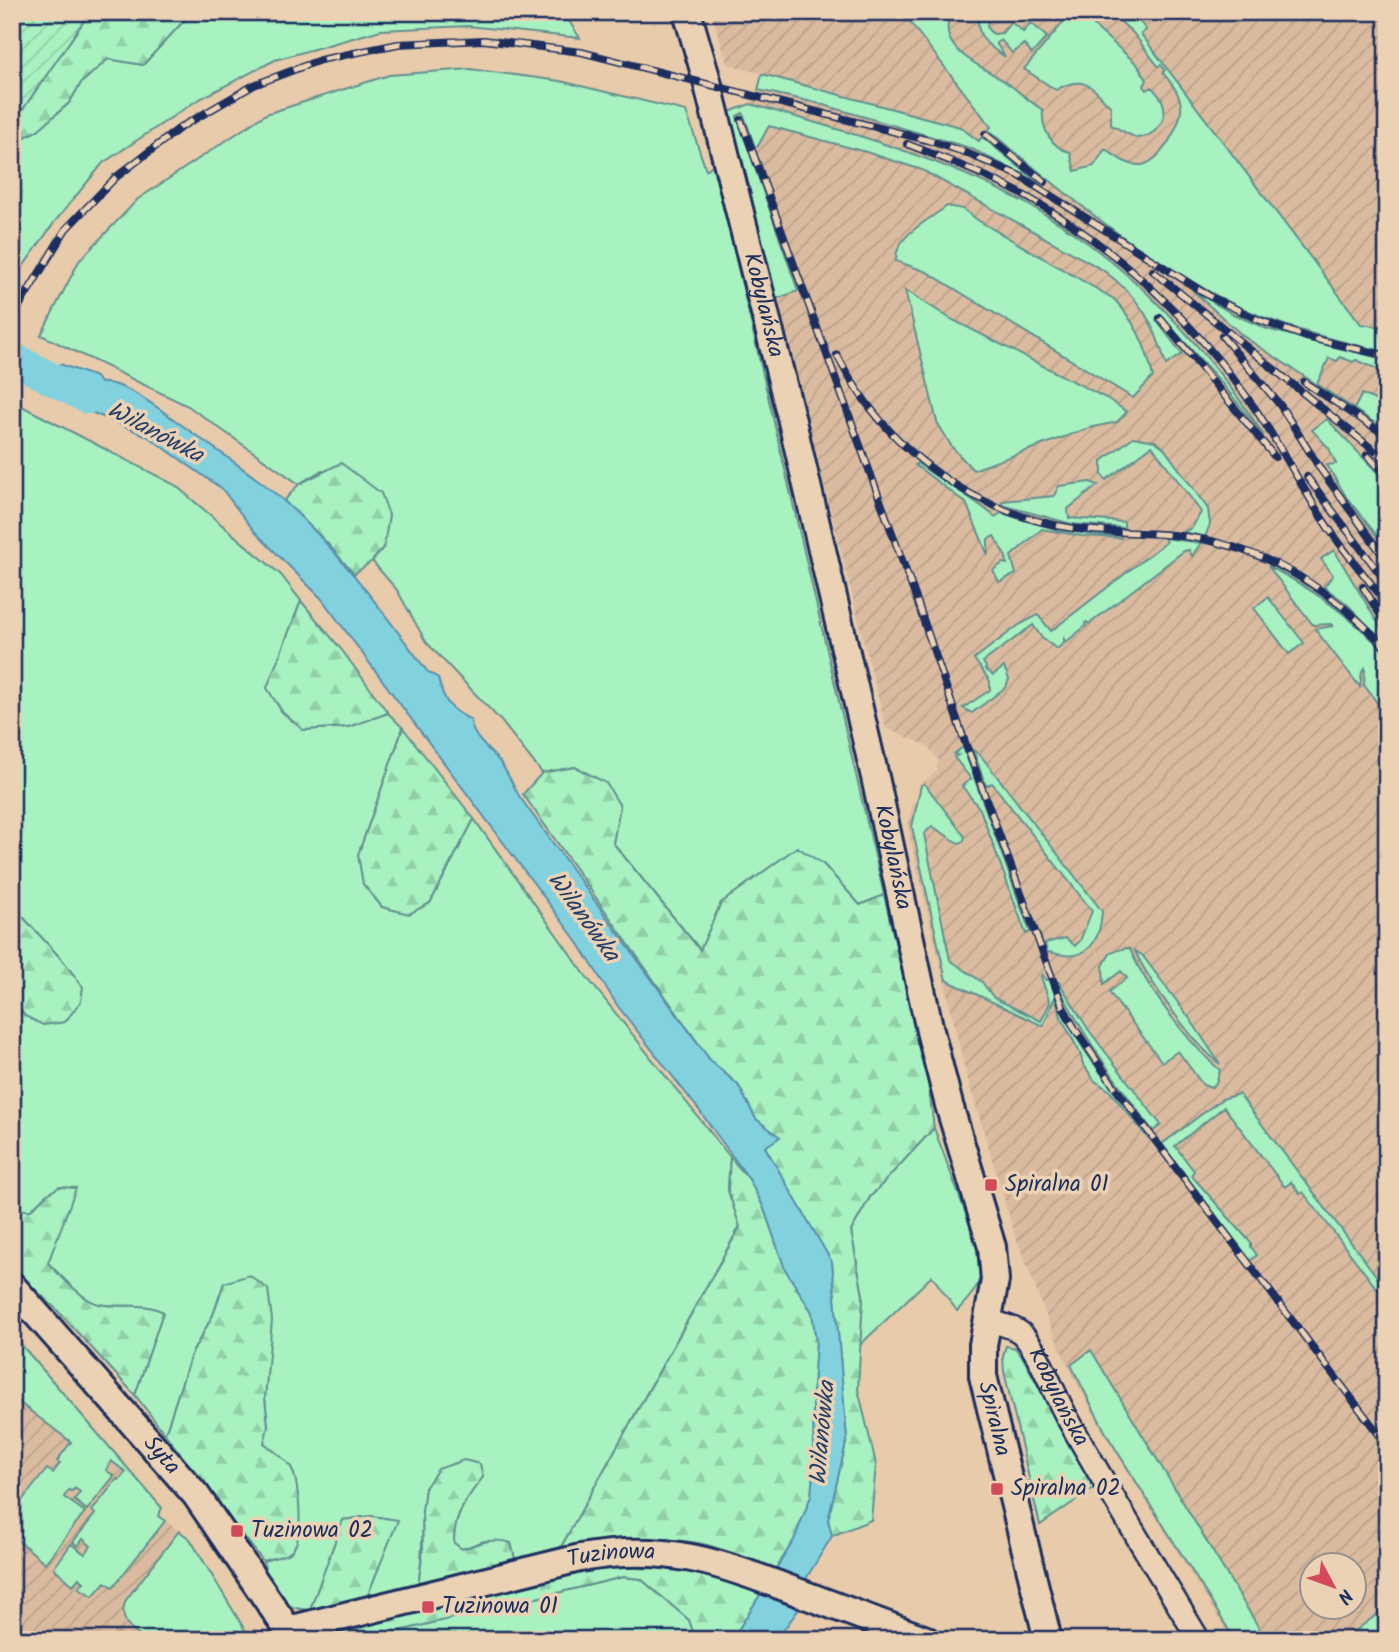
<svg xmlns="http://www.w3.org/2000/svg" width="1399" height="1652" viewBox="0 0 1399 1652" font-family="Kalam,sans-serif">
	<style>
		.industrial { fill: url(#industrial-furrows); fill-rule: evenodd }
		.grass { fill: #a8f1c0; stroke: #62908f; stroke-width: 2 }
		.forest { fill: url(#forest-firs); stroke: #62908f; stroke-width: 2 }
		.garden { fill: url(#garden-furrows); stroke: #62908f; stroke-width: 2 }
		.water { fill: #82d1de; stroke: #5990ab; stroke-width: 2 }
		.lines { fill: none; stroke-linecap: round; stroke-linejoin: round }
		.river { stroke: #82d1de; stroke-width: 32 }
		.minor-casing { stroke: #1b2f5e; stroke-width: 26 }
		.tertiary-casing { stroke: #1b2f5e; stroke-width: 32 }
		.minor { stroke: #ecd2b4; stroke-width: 21 }
		.tertiary { stroke: #ecd2b4; stroke-width: 26 }
		.rail-casing { stroke: #1b2f5e; stroke-width: 8 }
		.rail { stroke: #ecd2b4; stroke-width: 5; stroke-dasharray: 16; stroke-linecap: butt }
		.poi-dot { fill: #d1495b; stroke: #ecd2b4; stroke-width: 2.5 }
		.labels { text-anchor: middle; dominant-baseline: central; stroke-width: 7; stroke-linejoin: round; paint-order: stroke }
		.street-label { font-size: 23px; fill: #1b2f5e; stroke: #ecd2b4 }
		.poi-label { font-size: 23px; fill: #1b2f5e; stroke: #ecd2b4; text-anchor: start }
		.water-label { font-size: 24px; font-style: italic; fill: #253f6b; stroke: #ecd2b4 }
	</style>
	<defs>
		<pattern id="industrial-furrows" width="10" height="10" patternUnits="userSpaceOnUse" patternTransform="scale(1.75)"><rect width="10" height="10" fill="#dabb9f"/><path d="M-1 1l2-2M0 10L10 0M9 11l2-2" fill="none" stroke="#baa18b"/></pattern>
		<pattern id="forest-firs" width="22" height="20" patternUnits="userSpaceOnUse" patternTransform="scale(1.75)"><rect width="22" height="20" fill="#a8f1c0"/><path d="M5 1l3.5 6h-7zM16 11l3.5 6h-7z" fill="#90cfa7"/></pattern>
		<pattern id="garden-furrows" width="10" height="10" patternUnits="userSpaceOnUse" patternTransform="scale(1.75)"><rect width="10" height="10" fill="#a8f1c0"/><path d="M-1 1l2-2M0 10L10 0M9 11l2-2" fill="none" stroke="#90cfa7"/></pattern>
	</defs>
	<rect width="100%" height="100%" fill="#e8cbab"/>
	<filter id="ink" filterUnits="userSpaceOnUse"><feTurbulence type="fractalNoise" baseFrequency=".0143" numOctaves="2"/><feDisplacementMap in="SourceGraphic" scale="14" xChannelSelector="R" yChannelSelector="G"/><feConvolveMatrix kernelMatrix="1 2 1 2 8 2 1 2 1" color-interpolation-filters="sRGB"/></filter>
	<g filter="url(#ink)">
		<path class="industrial" d="M711,12H1387V1640H1232L1107,1438L1072,1374L1050,1326L1014,1232L966,1073L908,829L912,804H917L921,785L938,770L936,766L939,761L928,746L886,728L729,112L750,104L758,90L762,74L728,64ZM1312,1564H1354V1606H1312Z
			M12,1334L162,1508L158,1516L190,1539L251,1640H12Z"/>
		<path class="grass" d="M192,12H563L580,38L468,26L381,30L275,60L196,101L103,163L56,220L12,282V144L38,130L69,103L81,83L108,59L143,65Z
			M902,12H952C932,50 984,66 1007,83C1020,92 1030,102 1043,110C1041,129 1052,148 1070,152L1075,171L1094,166L1105,149C1116,156 1127,166 1140,165C1159,165 1183,123 1181,106C1180,93 1171,83 1163,73L1165,70L1161,65L1158,66L1133,33L1110,12H1133L1146,30L1141,34L1361,324L1387,328V352C1338,341 1290,330 1244,309C1149,266 1069,196 988,130L991,127Z
			M979,12H995C988,20 982,28 994,34L1002,33L1011,22L1023,32L1031,23L1047,37L1032,54L1024,44L1012,53L1001,40L996,43L1005,57C987,45 974,36 979,12Z
			M1072,12H1078L1137,64L1147,80L1144,86L1147,90L1152,87C1155,91 1161,98 1162,100C1170,119 1155,138 1136,138L1111,125V107C1093,89 1086,73 1056,90L1024,69Z
			M470,69L560,81L686,111L706,170L714,164L884,895L860,905L823,864L721,903L701,951L613,843L620,806L575,767L542,773L501,721L426,642L397,590L372,561L384,547L322,470L299,484L188,406L41,335L79,261L138,199L266,114L389,75Z
			M762,74L960,127L979,141L982,137L1039,183L970,148L817,103L758,90Z
			M750,104C835,128 922,152 1002,191C1111,244 1199,335 1264,436L1220,381L1161,316L1156,320L1182,354L1166,365C1154,322 1140,298 1103,270L922,170L866,152L769,126L758,146L755,147L743,113L737,116L798,291L776,299L729,112Z
			M947,206L963,209L979,221L1114,299C1136,323 1146,345 1153,377L1133,398L927,272L896,261C894,236 929,220 947,206Z
			M905,290L951,319L1108,399L1127,412L1117,422L1089,428L973,470L952,447L937,422Z
			M1192,290L1233,314L1267,329L1387,360V373L1356,360L1353,362L1340,357L1337,361L1329,358L1317,384L1354,409L1362,394L1384,404L1383,410L1387,412V431L1243,336Z
			M12,401L175,485L281,575L301,601L267,688L303,730L348,727L388,713L403,728L358,855L430,903L474,819L586,976L730,1157L728,1190L740,1226L561,1547L515,1559L511,1543L484,1541L462,1549L454,1543C453,1517 467,1497 483,1477L425,1488C421,1521 424,1553 418,1586L367,1597L397,1520L371,1516L343,1520L310,1610C278,1609 270,1590 263,1561L290,1553L291,1467L264,1443L268,1426L265,1398L267,1366L224,1283L213,1315L191,1355L165,1434L135,1395L163,1312C142,1301 121,1309 98,1304C83,1301 59,1274 47,1262L75,1189L46,1195L31,1210H12V1000C29,1022 37,1026 64,1022L81,1001L64,962L12,905Z
			M1327,419L1387,483V548L1347,498L1327,465L1336,464L1329,448L1312,430Z
			M1133,437L1155,441L1163,447L1208,509L1210,524L1205,537L1183,532L1192,528L1201,512L1152,446L1106,480L1102,475V461Z
			M917,463C942,482 971,496 995,517L1001,513L1059,530L1122,538L1082,536L1042,529L1011,556L1016,574L999,582L993,570L1003,563L1007,564L1006,557L994,536L988,539V555L966,503L915,465Z
			M1090,482L1098,485L1068,509L1069,518L1124,522V528L1072,524L1002,505L1003,501L1054,496L1059,486Z
			M1164,538L1201,543L1192,556L1189,550L1184,551L1089,624L1087,622L1085,623L1086,626L1066,642L1064,639V643L1057,649L1042,638L1033,625L983,662L986,667L985,669L993,675L1004,667L1009,679L1006,687L972,713L963,708L990,690V681L974,659L1019,625L1038,615L1051,631L1166,542Z
			M1334,550L1387,638V645L1346,603L1324,587L1333,575L1321,559Z
			M1268,566C1313,589 1353,617 1387,655V716L1364,685L1365,668L1362,671L1360,687L1315,629L1333,626L1331,624L1313,625Z
			M1268,597L1304,643L1289,654L1254,608Z
			M963,747L1030,932L1026,934L980,809L962,786L971,779L954,757L958,755L954,754Z
			M973,750L981,756L1102,911C1101,929 1096,951 1075,955C1066,957 1056,953 1047,952L1045,943L1066,938L1075,946L1080,941L1092,911L992,783L986,786Z
			M924,783L965,837L963,842L958,843L932,826L924,834L950,960L982,982L994,998L1041,1021L1050,1003L1041,977L1042,974L1046,980L1050,979C1068,1039 1111,1086 1149,1135L1147,1137L1109,1090L1095,1081L1083,1064L1080,1053L1061,1017L1055,997L1043,1026L946,980L912,827L921,785Z
			M1126,948L1130,949C1146,987 1189,1044 1220,1070L1216,1083L1211,1088L1203,1085L1178,1051L1162,1062L1109,992L1127,978L1121,971L1104,984L1103,966L1111,952Z
			M1135,951L1142,955L1188,1016L1220,1064C1193,1043 1149,982 1135,951Z
			M1059,982L1088,1029L1161,1125L1153,1131C1117,1083 1083,1036 1057,983Z
			M1239,1094L1387,1290V1302L1303,1192L1300,1194L1291,1182L1285,1187L1224,1107L1175,1146L1194,1171L1191,1175L1251,1243V1247L1257,1255L1249,1262L1162,1144L1222,1099Z
			M934,1128L983,1260C980,1286 975,1292 957,1311L932,1276L860,1345L863,1296L851,1231L870,1197Z
			M12,1334L162,1508L158,1516L165,1521L113,1587L105,1582L93,1596L79,1588L84,1582L79,1578L73,1585L54,1568L71,1544L85,1554L91,1546L83,1539L78,1546L73,1542L95,1514L92,1511L117,1479L119,1480L126,1472L111,1461L106,1470L114,1476L87,1510L74,1500L80,1492L75,1488L72,1491L69,1490L64,1497L85,1512L45,1563L13,1536L12,1513L47,1469L53,1473L60,1463L57,1461L71,1442L12,1397Z
			M1091,1350L1259,1628L1268,1640H1235L1107,1435L1071,1365Z
			M179,1531L190,1539L251,1640H145C131,1629 117,1620 126,1600Z
			M623,1577L641,1579L689,1620L696,1640H362Z
			M1387,1607V1629L1372,1640H1343Z"/>
		<path class="forest" d="M90,12H192L143,65L108,59L81,83L69,103L38,130L12,144V125Z
			M341,463L381,493L389,515L384,547L372,561L354,574L327,543L284,501L299,484Z
			M301,601L341,649L388,713L348,727L303,730L282,712L267,688Z
			M403,728L474,819L430,903L409,914L382,907L363,884L358,855Z
			M575,767L606,783L620,806L613,843L700,950L721,903L797,847L823,864L860,905L884,895L928,1082L934,1128L870,1197L851,1231L863,1296L858,1389L876,1464L871,1520L832,1536L828,1520L847,1439L832,1263L765,1147L779,1137L756,1119L738,1085L710,1060L523,794L542,773Z
			M12,905L64,962L83,987L81,1001L65,1022L43,1025L25,1016L12,1000Z
			M730,1157L749,1179L763,1206L785,1269L812,1312L816,1341L813,1392L814,1464L811,1496L794,1540L776,1569C750,1561 724,1548 698,1543C652,1535 607,1541 561,1547L740,1227L728,1190Z
			M59,1187L76,1188L48,1263C59,1274 83,1301 99,1304C121,1309 143,1301 163,1312L135,1395L56,1309L12,1268V1210H31L46,1195Z
			M249,1275L268,1289L272,1320L265,1398L268,1426L264,1443C272,1450 287,1459 292,1469C299,1484 306,1543 289,1553C285,1556 270,1558 263,1561L165,1434L191,1355L213,1315L224,1283Z
			M1006,1346L1015,1348L1023,1358L1094,1488L1040,1525L1004,1371L1003,1356Z
			M464,1460L480,1464L483,1477C467,1497 453,1517 454,1543L462,1549C480,1543 493,1537 511,1543L515,1559L418,1586L423,1550L422,1511L425,1488L438,1469Z
			M372,1516L398,1520L367,1597L310,1610L343,1520Z
			M643,1560L764,1589L732,1640H696L689,1620L641,1579L623,1577L362,1640H308L311,1635L584,1567Z"/>
		<path class="garden" d="M12,12H90L12,125Z"/>
		<path class="water" d="M60,364L96,377L100,383C125,380 163,412 183,426C217,451 256,475 286,503C341,553 383,612 427,671L438,678C444,702 449,709 471,720C471,737 489,749 499,761C507,771 513,785 519,796L710,1060L738,1085L756,1119L780,1137L765,1147L832,1262L847,1439L828,1520L832,1536L807,1577L802,1605L776,1640H732L794,1540L811,1496L814,1464L813,1392L816,1341L812,1312L785,1269L763,1206L749,1179L699,1110L617,1005L579,944L321,598L255,532L222,489L147,436L42,391Z"/>
		<g class="lines">
			<path class="river" d="M12,358L88,398"/>
			<g class="minor-casing">
				<g id="minor">
					<path id="s1" d="M988,1320C999,1324 1013,1326 1022,1334C1040,1353 1054,1395 1068,1419C1110,1494 1155,1566 1199,1640"/>
				</g>
			</g>
			<g class="tertiary-casing">
				<g id="tertiary">
					<path id="s2" d="M687,12L706,77L791,417L875,777L930,1031L949,1105L992,1247L995,1280L983,1345V1376L1048,1640"/>
					<path id="s3" d="M12,1286L196,1495L288,1630L580,1558C668,1542 720,1563 800,1593C842,1609 884,1624 926,1640"/>
				</g>
			</g>
			<use href="#minor" class="minor"/>
			<use href="#tertiary" class="tertiary"/>
			<g class="rail-casing">
				<path id="rail" d="M741,120L917,601L962,734L1063,1007L1075,1029L1116,1089L1387,1445
					M985,134L1045,182
					M907,144C943,158 980,172 1014,190C1111,241 1194,320 1256,410C1279,444 1298,480 1320,515C1339,546 1365,575 1387,604
					M1153,271L1387,461
					M12,318L66,229L115,178L181,127L254,85L320,60L398,44L484,40L581,52L927,140L961,151L1018,175L1211,297L1259,320L1306,337L1387,356
					M1160,318L1275,457
					M1222,336L1280,405L1321,470L1387,561
					M837,355C883,446 969,512 1071,528C1120,535 1171,530 1219,543C1286,560 1340,598 1387,649
					M1304,382L1387,436
					M1367,455L1387,476
					M1307,477L1387,583
					M1363,587L1387,625"/>
			</g>
			<use href="#rail" class="rail"/>
		</g>
	</g>
	<g class="poi-dot">
		<rect x="984" y="1178" width="14" height="14" rx="3.5"/>
		<rect x="990" y="1482" width="14" height="14" rx="3.5"/>
		<rect x="230" y="1524" width="14" height="14" rx="3.5"/>
		<rect x="421" y="1600" width="14" height="14" rx="3.5"/>
	</g>
	<g class="labels">
		<g class="street-label">
			<text stroke="none"><textPath href="#s2" startOffset="303">Kobylańska</textPath></text>
			<text stroke="none"><textPath href="#s2" startOffset="870">Kobylańska</textPath></text>
			<text stroke="none"><textPath href="#s1" startOffset="110">Kobylańska</textPath></text>
			<text stroke="none"><textPath href="#s2" startOffset="1447">Spiralna</textPath></text>
			<text stroke="none"><textPath href="#s3" startOffset="226">Syta</textPath></text>
			<text stroke="none"><textPath href="#s3" startOffset="774">Tuzinowa</textPath></text>
		</g>
		<g class="poi-label">
			<text x="1005" y="1185">Spiralna 01</text>
			<text x="1011" y="1489">Spiralna 02</text>
			<text x="251" y="1531">Tuzinowa 02</text>
			<text x="442" y="1607">Tuzinowa 01</text>
		</g>
		<g class="water-label">
			<text transform="translate(155 433) rotate(28)">Wilanówka</text>
			<text transform="translate(583 917) rotate(54)">Wilanówka</text>
			<text transform="translate(823 1433) rotate(-85)">Wilanówka</text>
		</g>
	</g>
	<rect width="1399" height="1652" fill="none" stroke="#ecd2b4" stroke-width="42"/>
	<rect x="21" y="21" width="1357" height="1610" fill="none" stroke="#1b2f5e" stroke-width="2.5" filter="url(#ink)"/>
	<g transform="translate(1333 1586) rotate(131)"><circle r="33" fill="#ecd2b4" stroke="#989192" stroke-width="2"/>
	<path d="M0-5L12 26L0 18L-12 26Z" fill="#d1495b"/>
	<text y="-10" font-size="19" font-weight="bold" text-anchor="middle" fill="#1b2f5e">N</text>
	</g>
</svg>
